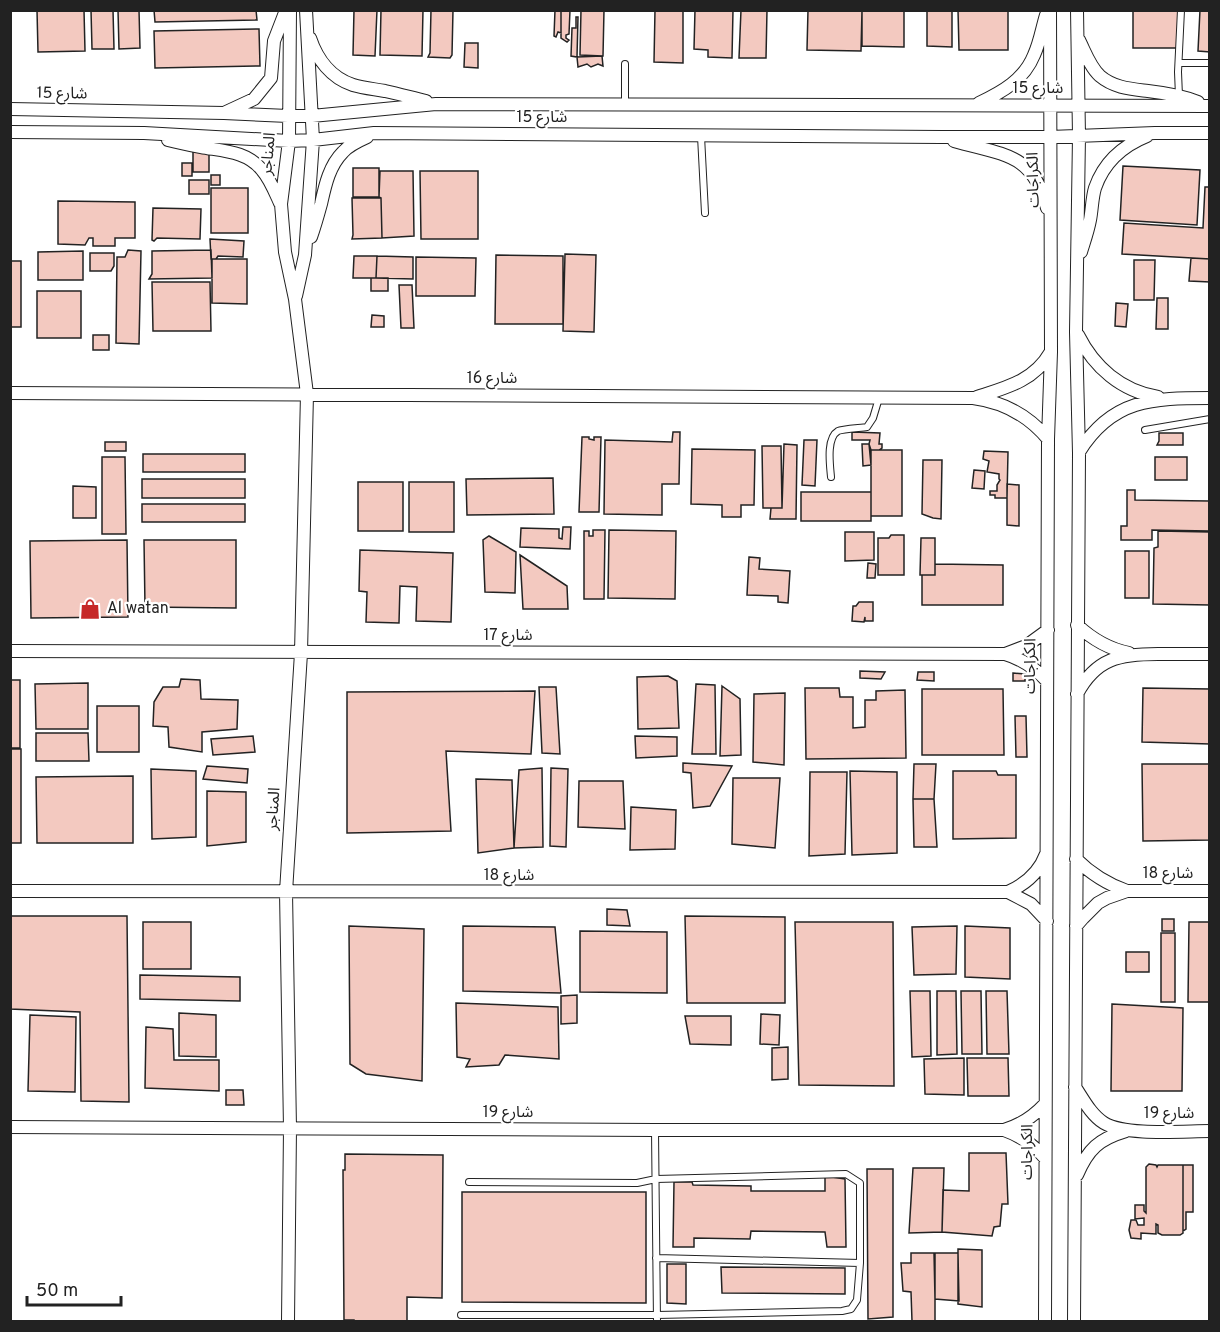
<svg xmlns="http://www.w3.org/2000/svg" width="1220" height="1332" viewBox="0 0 1220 1332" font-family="Overpass,'Noto Sans Arabic',sans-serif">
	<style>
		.building { fill: #f3c9c0; stroke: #222; stroke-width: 1.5 }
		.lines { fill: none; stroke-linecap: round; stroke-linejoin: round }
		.lane-casing { stroke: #222; stroke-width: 8 }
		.street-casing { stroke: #222; stroke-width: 14 }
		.lane { stroke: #fff; stroke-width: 6 }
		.street { stroke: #fff; stroke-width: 12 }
		.labels { text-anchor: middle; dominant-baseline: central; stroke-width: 4.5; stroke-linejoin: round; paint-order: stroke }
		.street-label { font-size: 16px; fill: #222; stroke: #fff }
		.poi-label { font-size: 16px; fill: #222; stroke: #fff; text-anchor: start }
	</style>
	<rect width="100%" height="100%" fill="#fff"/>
	<path class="building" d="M37,10H84L85,51L38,52Z
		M91,10H113L114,49H92Z
		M118,10H139L140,48L119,49Z
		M154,10H256L257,20L155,22Z
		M354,10H377L375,56L353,55Z
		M381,10H423L422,56L380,55Z
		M431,10H453L452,55L450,58L428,57L430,53Z
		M555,10H561V33L558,32L556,37L554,36Z
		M561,10H570L569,34L566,35V38L569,40L567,42L561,38Z
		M581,10H604L603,56L580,55Z
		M655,10H683V63L654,62Z
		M695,10H733L732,58L708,57V50L694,49Z
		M741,10H767L766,58H739Z
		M808,10H862L861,51L807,50Z
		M862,10H904V47L862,46Z
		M927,10H952V47L927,46Z
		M958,10H1008V50H959Z
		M1133,10H1179V48H1133Z
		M1200,10H1210V52L1198,51Z
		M576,17H578L577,57L571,56L572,28H576Z
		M259,29L260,66L155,68L154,31Z
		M465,43H478V68L464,67Z
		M602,56L603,66L598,64L591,67L587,64L578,67L577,57Z
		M193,151H209V172H193Z
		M182,163H192V176H182Z
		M1123,166L1200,170L1197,225L1120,220Z
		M353,168H379V197H353Z
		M380,171H413L414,236L382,238L381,198L379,197Z
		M420,171H478V239H421Z
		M211,175H220V185H211Z
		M189,180H209V194H189Z
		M1205,187H1210V259L1122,254L1124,223L1203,228Z
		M211,188H248V233H211Z
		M352,198H381L382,238L352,239L353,235Z
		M58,201L135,202V238H115V246H93V238H89L85,245L58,244Z
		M153,208L201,209L200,239L157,238L154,241L152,240Z
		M210,239L244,241L243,257L218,256L216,259H211Z
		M128,250L141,251L139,344L116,343L117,257H125Z
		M210,250H211L212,278L149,279L152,274V251Z
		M83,251V280H38V252Z
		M90,253H114V266L111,271H90Z
		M565,254L596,255L594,332L563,331Z
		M496,255L563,256V324H495Z
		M354,256H377L376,278H353Z
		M377,256L413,257V279L376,278Z
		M416,257L476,258L475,296H416Z
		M1191,258L1210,259V282L1189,281Z
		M212,259H247V304L212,303Z
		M1134,260H1155L1154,300H1134Z
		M10,261H21V327H10Z
		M371,278H388V291H371Z
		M152,282H210L211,331H153Z
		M399,285H412L414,328H401Z
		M37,291H81V338H37Z
		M1157,298H1168V329H1156Z
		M1116,303L1128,304L1126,327L1115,326Z
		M372,315L384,316V327H371Z
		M93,335H109V350H93Z
		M673,432H680L679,484H662V515L604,514L605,440L672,442Z
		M852,432L880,433L879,444H882V448L879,450H871L869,444L870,440H852Z
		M1159,433H1183V445H1157L1159,441Z
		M582,437H589V439L594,440V437H601L599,512H579Z
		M804,440H817L815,486L802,485Z
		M105,442H126V451H105Z
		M784,444L797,445L796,519H770L771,508H782Z
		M862,444H869L871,465L863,466Z
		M762,446H781L782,508H763Z
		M692,449L755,450L754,505H741V517H722V505L691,504Z
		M871,450H902V516H871Z
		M984,451L1008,452L1007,498H995V495H990V491H997V485L1000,480L999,479V474L987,472L989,461L983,459Z
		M143,454H245V472H143Z
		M102,457H125L126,534H102Z
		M1155,457H1187V480H1155Z
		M923,460H942L941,519L933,518L922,514Z
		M974,470L985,471L984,489L972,488Z
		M553,478L554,514L467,515L466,479Z
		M142,479H245V498H142Z
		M358,482H403V531H358Z
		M409,482H454V532H409Z
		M1007,484L1019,485V526L1007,525Z
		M73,486L96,487V518H73Z
		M1127,490H1135V500L1209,501L1210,490V531L1152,530V540H1121V526H1127Z
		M801,492H871V521H801Z
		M142,504H245V522H142Z
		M563,527H571L570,549L520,547L521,528L559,529V538L562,539Z
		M593,530H605L604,599H584V531H589V536H593Z
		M609,530L676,531L675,599L608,598Z
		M1158,531L1210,532V605L1153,604L1154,548L1158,547Z
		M845,532H874V560L845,561Z
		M891,535H904V575H878V538H889Z
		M489,536L516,552L515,593L485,592L483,540Z
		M921,538H935V575H920Z
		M127,540L128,617L31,618L30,541Z
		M144,540H236V608L145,607Z
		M360,550L453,553L451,622L416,621L417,587L400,586L399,623L366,622L367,592L359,591Z
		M1125,551H1149V598H1125Z
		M520,555L567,586L568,609H523Z
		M749,557L760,558L759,569L790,571L788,603L778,602V596L747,595Z
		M868,563L876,564L875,578H867Z
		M935,564L1003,565V605H922V575H935Z
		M859,602H873V621H865V617L864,622L852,621L853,606H856Z
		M860,671L885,672L881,679L860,678Z
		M918,672H934V681L917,680Z
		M1013,673L1025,674V681H1013Z
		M668,676L677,681L679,728L638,729L637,677Z
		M181,679L200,680L201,699L238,700L237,729L202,732V752L169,747L168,727L153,726L154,702L163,687H179Z
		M10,680H20V748H10Z
		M88,683V729H36L35,684Z
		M696,684L715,685L716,754H692Z
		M722,686L740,699L741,755L720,756Z
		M539,687H556L560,754L542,753Z
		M805,688H839L840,697H853V728L865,727V700H876V691L905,690L906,758L806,759Z
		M1143,688L1210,689V744L1142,742Z
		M922,689H1003L1004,755H922Z
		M535,691L531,754L446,751L451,831L347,833V692Z
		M785,693L784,765L753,762L754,694Z
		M97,706H139V752H97Z
		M1015,716H1026L1027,757H1016Z
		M36,733H88L89,761H36Z
		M253,736L255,752L213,755L211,739Z
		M635,736L677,737V756L636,758Z
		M10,749H21V843H10Z
		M683,763L732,766L710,806L693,808L691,773L683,772Z
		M914,764H936L934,799H913Z
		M1142,764H1210V840L1143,841Z
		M207,766L248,769L247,783L203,779Z
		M542,768L543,847L514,848L519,770Z
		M551,768L568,769L566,847L550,846Z
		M151,769L196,771V837L152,839Z
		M850,771L897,772V853L852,855Z
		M953,771H996L998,775H1016V838L953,839Z
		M810,772H847L845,854L809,856Z
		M133,776V843H37L36,777Z
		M733,778H780L775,848L732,844Z
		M476,779L512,780L514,848L478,853Z
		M579,781H623L625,829L578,827Z
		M207,791L246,792V842L207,846Z
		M913,799H934L937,847H914Z
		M631,807L676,810L675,849L630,850Z
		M607,909L627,910L630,926L607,925Z
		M10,916H127L129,1102L81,1101L80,1012L10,1009Z
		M685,916L785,917V1003H687Z
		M1162,919H1174V931H1162Z
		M143,922H191V969H143Z
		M795,922H893L894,1086L799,1085Z
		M1189,922H1210V1002H1188Z
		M349,926L424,929L422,1081L366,1074L350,1064Z
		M463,926L555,927L561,993L463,991Z
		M957,926L956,974L914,975L912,927Z
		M965,926L1010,928V979L965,977Z
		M580,931L667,932V993L580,992Z
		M1161,933H1175V1002H1161Z
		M1126,952H1149V972H1126Z
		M140,975L240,977V1001L140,999Z
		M910,991H930L931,1056L912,1057Z
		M937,991H956L957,1054L937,1055Z
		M961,991H981L982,1054H962Z
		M986,991H1007L1009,1054H987Z
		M577,995V1023L561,1024V996Z
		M456,1003L558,1007L559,1059L505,1055L499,1065L466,1067L470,1059L457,1057Z
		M1112,1004L1183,1008L1182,1091H1111Z
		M179,1013L216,1015V1057L179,1056Z
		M761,1014L780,1015L779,1045L760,1044Z
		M30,1015L76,1017L75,1092L28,1091Z
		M685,1016H731V1045L690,1044Z
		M146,1027L173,1029L174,1060H219V1091L145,1088Z
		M788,1047V1079L772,1080V1048Z
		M964,1058V1095L925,1094L924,1059Z
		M967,1058H1008L1009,1096H968Z
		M226,1090H243L244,1105H226Z
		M969,1153H1006L1008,1204H1002L1000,1226L994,1227L992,1236L942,1232L943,1190L969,1191Z
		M345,1154L443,1155L442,1298L407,1297V1322H354V1320H344L343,1170H345Z
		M1149,1164L1156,1165L1157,1167L1158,1165H1183V1233L1180,1235H1162L1158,1233V1225L1156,1224V1234L1141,1233V1239L1131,1238L1129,1230L1131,1220H1136L1138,1225H1144V1218L1135,1219V1205H1144V1211L1146,1213V1167Z
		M1183,1165H1193V1212H1186V1229L1183,1231Z
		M913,1168H944L942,1232L909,1233Z
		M867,1169H893V1317L868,1319Z
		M825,1176L845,1179L846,1247H827L825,1232L751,1231L750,1239L694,1238V1247H673L674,1182H692L693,1185L751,1186V1191H825Z
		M462,1192H646V1303L462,1302Z
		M958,1249L982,1250V1307L958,1304Z
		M911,1253H935V1321H912L911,1292L903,1291L901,1263H911Z
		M934,1253H958L959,1301L935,1299Z
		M667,1264H686V1304L667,1303Z
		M721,1267L845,1268V1294L722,1293Z"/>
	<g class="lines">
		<g class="lane-casing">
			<path id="lane" d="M1179,63H1210
				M625,64V104
				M1179,96L1178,72L1181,10
				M701,136L705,213
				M1145,430L1210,419
				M831,477C830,465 826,438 838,431C842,429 860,428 867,427L873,418L879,398
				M655,1130L657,1322
				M656,1258L860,1263
				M461,1315H657L842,1311L851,1309L857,1300L860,1263V1183L846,1174L656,1179L637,1183L469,1182"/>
		</g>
		<g class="street-casing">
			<path id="street" d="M310,38C317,59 331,78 353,85C363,88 374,89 385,91C399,94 413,98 426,101
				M1079,40C1085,52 1090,67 1100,76C1114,88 1132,89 1148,91C1165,93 1183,96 1198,102
				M979,103C1002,92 1024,80 1034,55C1040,42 1042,28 1046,15
				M10,109L224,113L288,116H312L436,104L1210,106
				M226,112L254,99L271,78L274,41L286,10
				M10,132L144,133L289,141L313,140L374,133L941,137H1050L1155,133H1210
				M168,140C179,143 190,145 201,147C222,151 247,151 262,170C270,179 275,192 280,203
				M954,141C1002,155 1033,152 1047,208
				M311,237C315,226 318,215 321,204C325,186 329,166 343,152C349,145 358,141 367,137
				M1081,252C1084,242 1088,231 1090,220C1092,210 1092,198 1095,188C1104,162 1122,146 1147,136
				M296,296L305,255L313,140L306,10
				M1078,335C1094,367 1121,391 1158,397
				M10,393L973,398C1004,402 1028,415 1048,439
				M977,397C1005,388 1034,381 1050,353
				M1079,452C1112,399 1152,398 1210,398
				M1077,625C1092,639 1109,649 1129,653
				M10,651L1005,654C1022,659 1035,668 1047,681
				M1005,654L1026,646L1048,630
				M1077,694C1096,658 1120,654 1158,654C1175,654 1192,654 1210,654
				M1076,859C1091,874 1107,884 1127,891
				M10,891L1008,892L1031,904L1047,921
				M1008,892C1026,884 1039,873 1046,854
				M1076,926L1083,918L1098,903L1107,898L1127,891H1210
				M1075,1087C1083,1099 1091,1115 1104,1123C1125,1136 1183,1131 1210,1131
				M10,1127L655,1130H1004C1021,1125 1033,1117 1045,1104
				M1004,1130C1021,1136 1033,1144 1045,1158
				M1077,1175C1088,1149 1099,1139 1126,1131
				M288,1322L290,1128L286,892L301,653L307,394L295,299L285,252L281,204L289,141L290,10
				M1045,1322L1048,439L1051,352L1050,10
				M1074,1322L1079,453L1076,332L1079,136L1077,10"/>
		</g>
		<use href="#lane" class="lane"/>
		<use href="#street" class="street"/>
	</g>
	<defs>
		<g id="shop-bare" transform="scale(1.62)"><path d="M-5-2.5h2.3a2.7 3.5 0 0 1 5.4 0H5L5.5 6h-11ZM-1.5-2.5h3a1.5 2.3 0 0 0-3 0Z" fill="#c62828" stroke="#fff" stroke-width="2.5" paint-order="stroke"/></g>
	</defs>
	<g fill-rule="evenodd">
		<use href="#shop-bare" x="90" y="609"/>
	</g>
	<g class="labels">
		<g class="street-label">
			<text x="1038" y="89">شارع 15</text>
			<text transform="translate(62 94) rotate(1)">شارع 15</text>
			<text x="542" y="118">شارع 15</text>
			<text transform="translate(269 154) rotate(-85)">المناجر</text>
			<text transform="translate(1034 180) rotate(-91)">الكراجات</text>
			<text x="492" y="379">شارع 16</text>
			<text x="508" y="636">شارع 17</text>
			<text transform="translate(1031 666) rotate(-90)">الكراجات</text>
			<text transform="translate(274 809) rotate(-86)">المناجر</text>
			<text x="1168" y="874">شارع 18</text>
			<text x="509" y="876">شارع 18</text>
			<text x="508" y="1113">شارع 19</text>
			<text x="1169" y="1114">شارع 19</text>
			<text transform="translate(1028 1152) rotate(-90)">الكراجات</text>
		</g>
		<g class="poi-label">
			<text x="107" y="609">Al watan</text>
		</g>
	</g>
	<rect width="1220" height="1332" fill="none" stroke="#222222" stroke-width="24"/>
	<path d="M27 1296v9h94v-9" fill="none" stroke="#222222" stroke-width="3"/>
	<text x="36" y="1296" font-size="18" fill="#222222" stroke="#ffffff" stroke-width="4.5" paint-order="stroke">50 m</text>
</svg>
